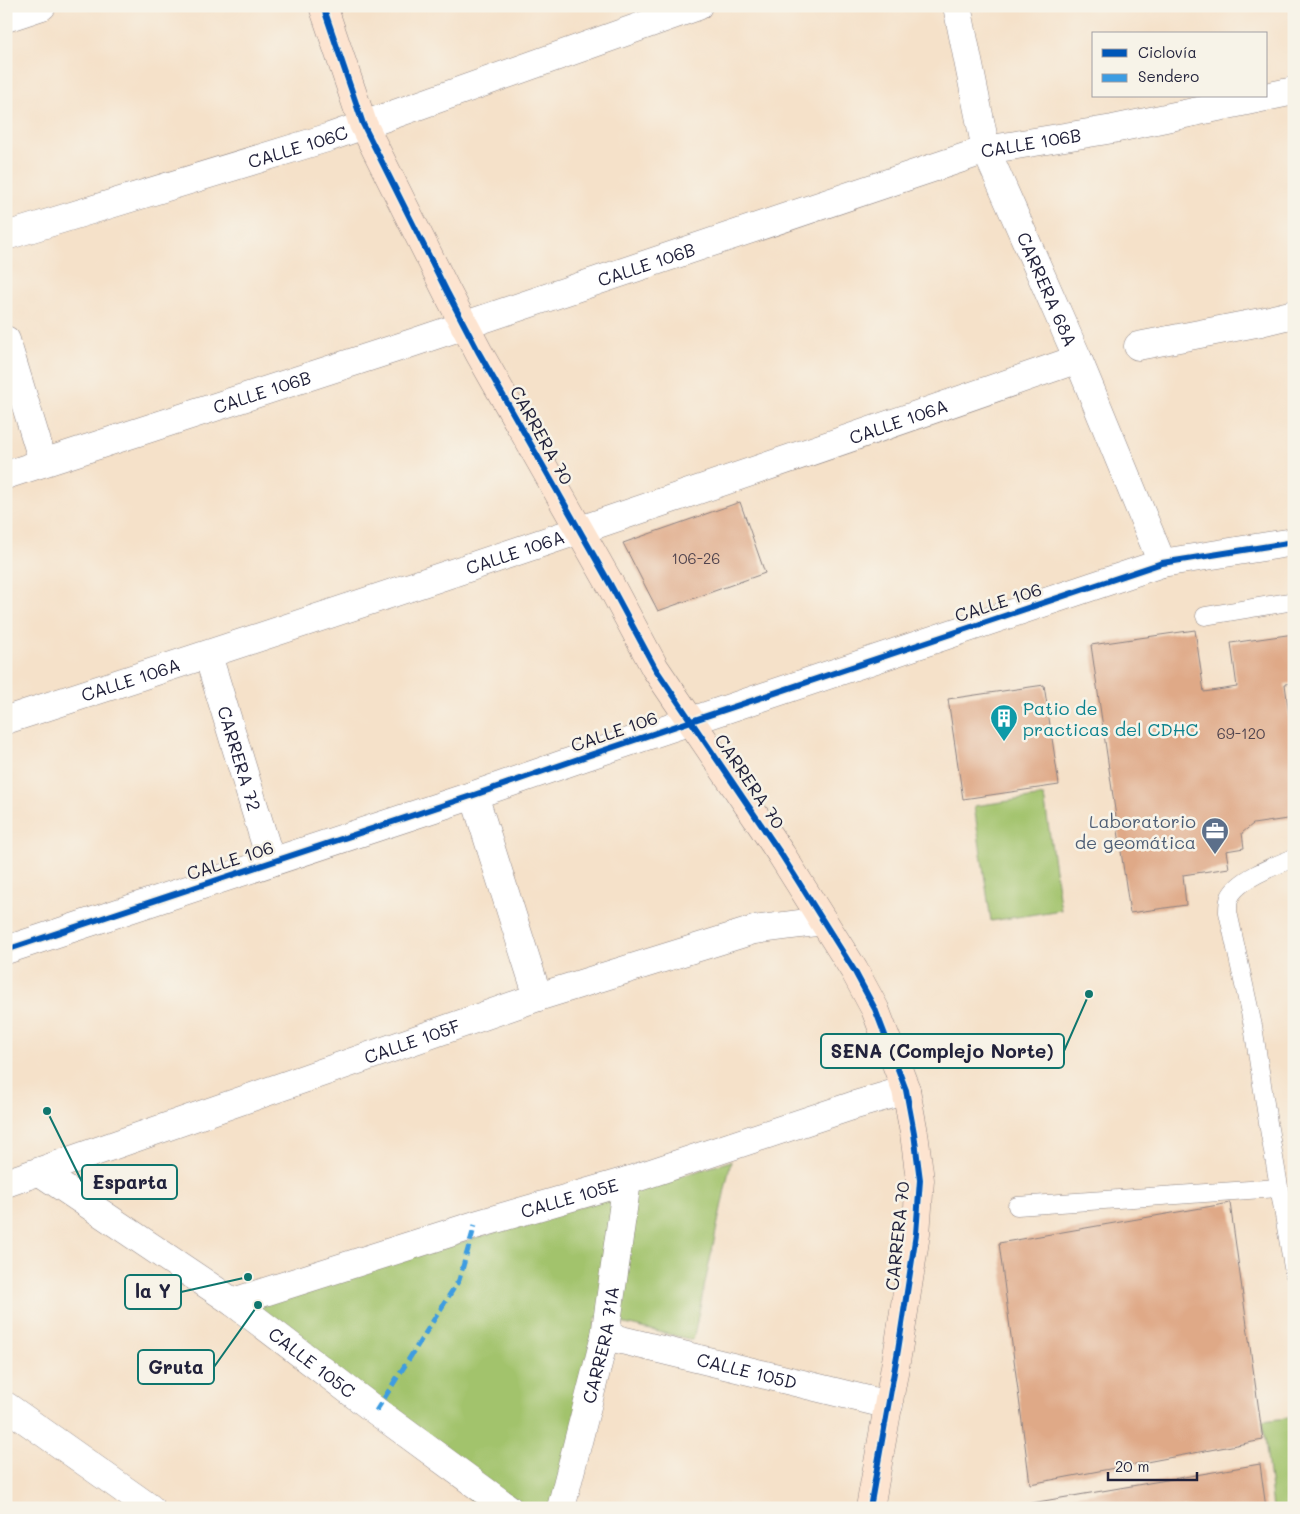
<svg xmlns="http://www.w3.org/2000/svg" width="1300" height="1514" viewBox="0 0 1300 1514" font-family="Mali,sans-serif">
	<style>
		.green { fill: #a2c36c; stroke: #627254 }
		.building { fill: #dfa987 }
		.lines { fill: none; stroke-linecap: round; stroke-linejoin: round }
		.lane-casing { stroke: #8c8282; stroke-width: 19 }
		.street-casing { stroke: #8c8282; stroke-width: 29 }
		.secondary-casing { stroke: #8c8282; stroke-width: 29 }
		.lane { stroke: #fff; stroke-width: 18 }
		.street { stroke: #fff; stroke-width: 28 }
		.secondary { stroke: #fde4d0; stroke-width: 28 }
		.quiet { stroke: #3c9ce2; stroke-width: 5; stroke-dasharray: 10 5; stroke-linecap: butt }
		.cycleway-casing { stroke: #f7f3e8; stroke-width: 9 }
		.cycleway { stroke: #0057b8; stroke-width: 6 }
		.labels { text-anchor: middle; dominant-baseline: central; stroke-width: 5; stroke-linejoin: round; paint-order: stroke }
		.number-label { font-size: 15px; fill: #51444e }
		.street-label { font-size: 18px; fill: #22223b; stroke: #f7f3e8 }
		.culture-label { font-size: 18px; fill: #0d838f; stroke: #f7f3e8; text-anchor: start }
		.service-label { font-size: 18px; fill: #4e5e75; stroke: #f7f3e8; text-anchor: end }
		.leader { fill: none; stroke: #0f766e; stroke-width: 2 }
		.callout-dot { fill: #0f766e; stroke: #f7f3e8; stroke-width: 2 }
		.callout { fill: #f7f3e8; stroke: #0f766e; stroke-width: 2 }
		.callout-label { font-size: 19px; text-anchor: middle; font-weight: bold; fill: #22223b }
	</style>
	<rect width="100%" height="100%" fill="#f7f3e8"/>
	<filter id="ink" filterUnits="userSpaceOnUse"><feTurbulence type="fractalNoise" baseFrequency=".02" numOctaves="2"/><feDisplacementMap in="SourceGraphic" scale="10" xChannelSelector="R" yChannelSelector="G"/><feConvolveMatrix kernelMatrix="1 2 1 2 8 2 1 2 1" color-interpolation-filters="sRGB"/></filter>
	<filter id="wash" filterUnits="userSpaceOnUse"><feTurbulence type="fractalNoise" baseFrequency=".0096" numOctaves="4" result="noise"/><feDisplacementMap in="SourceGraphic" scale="20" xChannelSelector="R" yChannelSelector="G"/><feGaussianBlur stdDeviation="1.12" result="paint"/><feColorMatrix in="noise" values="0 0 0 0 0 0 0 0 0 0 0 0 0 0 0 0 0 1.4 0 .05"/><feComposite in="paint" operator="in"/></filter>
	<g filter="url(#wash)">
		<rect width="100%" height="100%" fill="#f5e1c9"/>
		<path class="green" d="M1044,796L1061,910L991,921L974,806Z
			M731,1161L693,1340L596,1317L564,1508H481L268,1327L253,1305Z
			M1294,1417V1508H1273L1263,1421Z"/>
		<g id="blocks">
			<path class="building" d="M740,502L765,573L658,611L623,543Z
				M1195,630L1204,692L1237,687L1231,643L1294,634V683L1285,684L1291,730H1294V818L1253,824L1242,833L1244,848L1226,851L1229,868L1183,875L1186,905L1130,913L1091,645Z
				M1044,685L1059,785L963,799L948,699Z
				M1230,1203L1263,1440L1030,1484L999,1243Z
				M1260,1464L1266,1508H1027L1026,1504Z"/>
		</g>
	</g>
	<g filter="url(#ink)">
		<use href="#blocks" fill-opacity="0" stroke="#8c8282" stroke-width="1"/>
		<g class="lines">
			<g class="lane-casing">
				<path id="lane" d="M1205,616L1294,601
					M1294,858C1276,865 1238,879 1230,897C1228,901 1228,908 1228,912L1253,1026L1268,1123L1294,1273
					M1017,1206L1279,1188"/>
			</g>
			<g class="street-casing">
				<g id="street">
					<path id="s1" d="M957,6L986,150L1078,359L1162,563"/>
					<path d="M6,18L42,6"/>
					<path id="s2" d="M6,236L330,137L698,6"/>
					<path d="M6,340L43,462"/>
					<path d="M1138,346L1261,322L1294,314"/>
					<path id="s3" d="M6,475L412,343L986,150L1113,129L1294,91"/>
					<path id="s4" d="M208,655L271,862"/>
					<path id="s5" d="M6,720C365,604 722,483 1078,359"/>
					<path d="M474,795L538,997"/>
					<path d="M6,950L474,795L584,757L1162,563L1294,542"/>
					<path id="s6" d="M40,1172L233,1302L376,1411L508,1508"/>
					<path id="s7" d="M6,1183L538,997L754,930L823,921"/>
					<path id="s8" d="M233,1302L475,1225L627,1181L852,1106L906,1090"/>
					<path id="s9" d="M605,1336L889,1405"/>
					<path d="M6,1406L150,1508"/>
					<path id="s10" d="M561,1508L605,1336L627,1181"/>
				</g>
			</g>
			<g class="secondary-casing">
				<path id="secondary" d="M323,6L363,124L447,292L479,353L610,584L655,668L781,854L854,970L875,1009L906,1090L914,1133L920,1180L916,1234L898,1350L870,1508"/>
			</g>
			<use href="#lane" class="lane"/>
			<use href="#street" class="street"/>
			<use href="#secondary" class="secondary"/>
			<path class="quiet" d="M376,1411L459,1280L475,1225"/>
			<g class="cycleway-casing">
				<path id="cycleway" d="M323,6L363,124L447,292L479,353L610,584L655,668L781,854L854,970L875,1009L906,1090L914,1133L920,1180L916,1234L898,1350L870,1508
					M6,950L474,795L584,757L1162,563L1294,542"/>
			</g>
			<use href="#cycleway" class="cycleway"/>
		</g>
	</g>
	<defs>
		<g id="building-pin" transform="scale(1.4375)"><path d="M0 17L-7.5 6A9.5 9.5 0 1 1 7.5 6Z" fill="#0f9aa8" stroke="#f7f3e8"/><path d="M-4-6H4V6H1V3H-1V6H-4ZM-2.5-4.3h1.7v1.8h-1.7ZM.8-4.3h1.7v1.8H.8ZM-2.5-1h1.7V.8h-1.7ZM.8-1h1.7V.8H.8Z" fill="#fff"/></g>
		<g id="office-pin" transform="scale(1.4375)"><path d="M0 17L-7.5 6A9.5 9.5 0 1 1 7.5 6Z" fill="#5c6f8a" stroke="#f7f3e8"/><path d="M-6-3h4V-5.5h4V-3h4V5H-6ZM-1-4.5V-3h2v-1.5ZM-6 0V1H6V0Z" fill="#fff"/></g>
	</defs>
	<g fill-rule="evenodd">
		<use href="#building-pin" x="1004" y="718"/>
		<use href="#office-pin" x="1215" y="831"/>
	</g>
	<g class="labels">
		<g class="number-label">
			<text x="696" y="558">106-26</text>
			<text x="1241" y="733">69-120</text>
		</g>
		<g class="street-label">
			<text stroke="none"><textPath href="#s3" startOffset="1078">CALLE 106B</textPath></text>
			<text stroke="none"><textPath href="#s2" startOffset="305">CALLE 106C</textPath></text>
			<text stroke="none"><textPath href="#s3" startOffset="674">CALLE 106B</textPath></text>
			<text stroke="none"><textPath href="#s1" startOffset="299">CARRERA 68A</textPath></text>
			<text stroke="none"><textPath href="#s3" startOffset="269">CALLE 106B</textPath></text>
			<text stroke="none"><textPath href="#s5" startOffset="941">CALLE 106A</textPath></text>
			<text transform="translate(542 435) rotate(61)">CARRERA 70</text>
			<text stroke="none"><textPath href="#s5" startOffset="536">CALLE 106A</textPath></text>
			<text transform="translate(998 602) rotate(-18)">CALLE 106</text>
			<text stroke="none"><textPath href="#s5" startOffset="131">CALLE 106A</textPath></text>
			<text transform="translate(614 731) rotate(-19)">CALLE 106</text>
			<text stroke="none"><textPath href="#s4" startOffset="108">CARRERA 72</textPath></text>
			<text transform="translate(750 781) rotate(56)">CARRERA 70</text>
			<text transform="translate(230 860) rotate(-18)">CALLE 106</text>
			<text stroke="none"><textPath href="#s7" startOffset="430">CALLE 105F</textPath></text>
			<text stroke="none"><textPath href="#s8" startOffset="352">CALLE 105E</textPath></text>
			<text transform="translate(897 1236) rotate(-84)">CARRERA 70</text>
			<text stroke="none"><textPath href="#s10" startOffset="168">CARRERA 71A</textPath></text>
			<text stroke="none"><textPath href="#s6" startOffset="332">CALLE 105C</textPath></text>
			<text stroke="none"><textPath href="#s9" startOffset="146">CALLE 105D</textPath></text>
		</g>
		<g class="culture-label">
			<text x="1023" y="708">Patio de<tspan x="1023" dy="21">practicas del CDHC</tspan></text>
		</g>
		<g class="service-label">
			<text x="1196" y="821">Laboratorio<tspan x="1196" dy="21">de geomática</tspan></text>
		</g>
	</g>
	<path class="leader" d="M1089 994L1064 1051M47 1111L82 1182M248 1277L181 1292M258 1305L214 1367"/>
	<g class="callout-dot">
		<circle cx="1089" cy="994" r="5"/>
		<circle cx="47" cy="1111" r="5"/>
		<circle cx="248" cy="1277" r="5"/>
		<circle cx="258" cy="1305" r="5"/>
	</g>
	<g class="callout">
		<rect x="821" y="1034" width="243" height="34" rx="5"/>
		<rect x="82" y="1165" width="95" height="34" rx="5"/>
		<rect x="125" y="1275" width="56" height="34" rx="5"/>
		<rect x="138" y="1350" width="76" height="34" rx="5"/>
	</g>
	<g class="callout-label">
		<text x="942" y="1058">SENA (Complejo Norte)</text>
		<text x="130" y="1189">Esparta</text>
		<text x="153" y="1298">la Y</text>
		<text x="176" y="1374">Gruta</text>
	</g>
	<rect width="1300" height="1514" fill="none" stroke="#f7f3e8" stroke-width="25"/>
	<rect x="1092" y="32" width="175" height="65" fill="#f7f3e8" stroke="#a29fa3"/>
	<rect x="1102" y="49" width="25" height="8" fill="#0057b8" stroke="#a29fa3"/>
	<text x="1138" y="58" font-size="15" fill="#22223b">Ciclovía</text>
	<rect x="1102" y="74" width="25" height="8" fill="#3c9ce2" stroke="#a29fa3"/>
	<text x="1138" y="82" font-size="15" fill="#22223b">Sendero</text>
	<path d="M1108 1472v8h89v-8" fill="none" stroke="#22223b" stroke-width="2.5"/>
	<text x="1115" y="1472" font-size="15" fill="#22223b" stroke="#f7f3e8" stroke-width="4" paint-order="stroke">20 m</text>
</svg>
